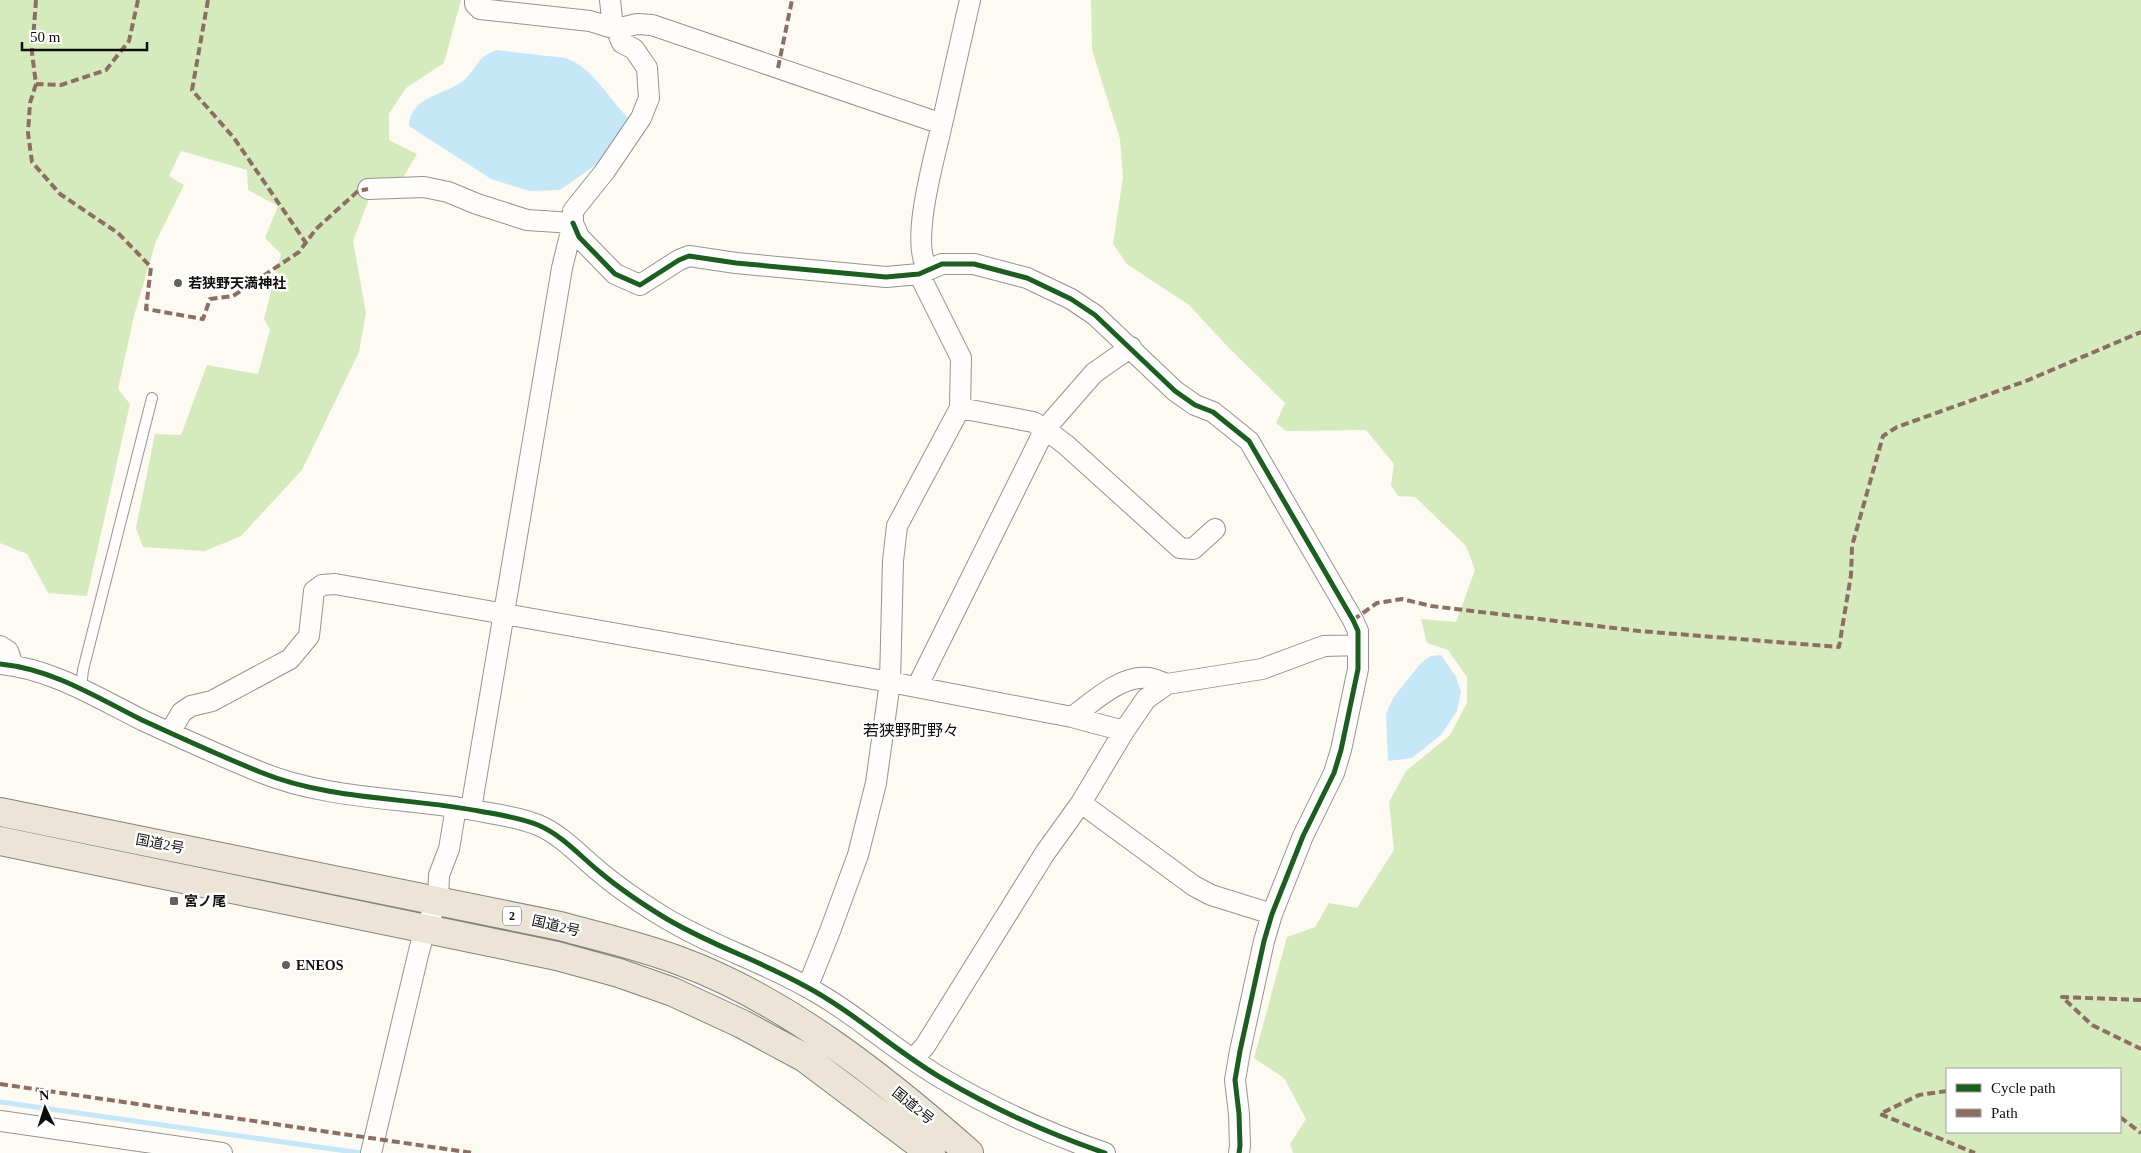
<svg xmlns="http://www.w3.org/2000/svg" width="2141" height="1153" viewBox="0 0 2141 1153" font-family="'Times New Roman','Noto Sans JP',serif">
	<style>
		.forest { fill: #d5ebbe; fill-rule: evenodd }
		.water { fill: #c6e7f8 }
		.lines { fill: none; stroke-linecap: round; stroke-linejoin: round }
		.stream { stroke: #c6e7f8; stroke-width: 5 }
		.service-casing { stroke: #959491; stroke-width: 12 }
		.minor-casing { stroke: #959491; stroke-width: 22 }
		.trunk-casing { stroke: #82827e; stroke-width: 30 }
		.service { stroke: #fffefd; stroke-width: 10 }
		.minor { stroke: #fffefd; stroke-width: 20 }
		.trunk { stroke: #ece4d6; stroke-width: 28 }
		.quiet { stroke: #8d6e63; stroke-width: 4; stroke-dasharray: 8 4; stroke-linecap: butt }
		.cycleway-casing { stroke: #fff; stroke-width: 8 }
		.cycleway { stroke: #1b5e20; stroke-width: 5 }
		.poi-dot { fill: #61615e; stroke: #fff; stroke-width: 2 }
		.labels { text-anchor: middle; dominant-baseline: central; stroke-width: 5; stroke-linejoin: round; paint-order: stroke }
		.shield { fill: #fff; stroke: #565656; stroke-width: 1 }
		.shield-label { font-size: 12px; font-weight: bold; fill: #0e0e0e }
		.poi-label { font-size: 14px; font-weight: bold; fill: #0e0e0e; stroke: #fff; text-anchor: start }
		.street-label { font-size: 14px; fill: #0e0e0e; stroke: #fff }
		.quarter-label { font-size: 16px; fill: #0e0e0e; stroke: #fff }
	</style>
	<rect width="100%" height="100%" fill="#fcfaf2"/>
	<path class="forest" d="M0,0H461L444,63L406,88L389,114V140L417,154L401,181L375,183L353,241L366,313L359,352L302,470L241,536L205,551L143,547L136,528L155,434L181,435L207,365L258,374L270,330L264,319L281,254L265,238L278,206L248,190L247,170L181,151L169,176L184,185L156,241L134,316L118,389L130,404L87,596L48,593L27,554L0,543Z
		M1091,0H2141V1153H1293L1290,1144L1306,1119L1284,1078L1254,1058L1287,937L1315,927L1329,903L1357,908L1394,850L1389,802L1406,771L1450,735L1467,703V677L1448,650L1427,643L1421,619L1456,622L1475,570L1466,546L1415,497L1398,496L1391,485L1394,464L1366,430L1286,431L1276,423L1285,403L1228,347L1189,305L1127,264L1113,244L1123,177L1120,139L1092,50ZM2120,1069V1132H1947V1069Z"/>
	<path class="water" d="M496,50L565,58C591,65 612,103 631,121L602,165L597,164L560,190L529,191L491,179L409,126C410,95 446,96 465,79C472,73 476,64 482,58C486,55 491,52 496,50Z
		M1441,655L1456,677L1461,692L1457,711L1441,735L1412,758L1388,761L1386,714L1393,698L1421,663L1431,656Z"/>
	<g class="lines">
		<path class="stream" d="M0,1102L361,1153"/>
		<g class="service-casing">
			<path id="service" d="M81,688L83,670L152,398"/>
		</g>
		<g class="minor-casing">
			<path id="minor" d="M475,0V4L480,9L590,21L616,29L637,24L652,25L942,124C935,156 909,244 928,269
				M942,124L970,0
				M368,189L424,187L448,192L477,204L527,220L573,223
				M573,223L579,237L615,274L640,285L679,260L689,256L736,263L886,277L919,274L942,264H974L1027,278L1071,299L1095,315L1175,391L1195,405L1213,412L1249,441L1353,620L1358,631V669L1341,750L1334,773L1303,836L1272,914L1264,941L1240,1051L1235,1080L1239,1114L1240,1146L1239,1153
				M960,408L1033,422L1045,429L1066,445L1180,548L1193,549L1215,529
				M0,646L8,651L13,665
				M0,664C52,669 96,697 142,720C181,738 221,756 260,772C331,801 410,797 484,812C502,815 521,818 538,825C562,835 581,857 601,873C620,889 641,903 662,916C707,944 759,960 805,986C854,1012 895,1051 943,1079C994,1109 1050,1134 1105,1153
				M917,687L1045,429L1094,373L1131,347
				M1072,717C1093,702 1120,675 1148,678C1155,679 1161,682 1167,684
				M170,732L182,712L191,706L212,701L290,659L309,636L314,591L322,585L335,584L890,682L1072,717L1124,731
				M1081,803L1194,886L1211,895L1272,914
				M471,809L562,268L573,223V211L605,171L641,118L649,98L647,68L634,49L622,43L612,19L610,0
				M806,986L812,976L830,931L858,855L876,783L890,682L893,561L897,526L960,408L961,358L919,274
				M913,1059L925,1046L1045,853L1081,803L1124,731L1146,699L1167,684L1262,669L1324,646L1358,645
				M0,1121L222,1153
				M371,1153L419,951L425,929L438,900L439,875L449,849L456,807"/>
		</g>
		<g class="trunk-casing">
			<path id="trunk" d="M0,812L560,926C600,937 641,946 680,961C786,1000 885,1079 969,1153
				M0,841L557,956L619,973L673,992L742,1024L805,1058L931,1153"/>
		</g>
		<use href="#service" class="service"/>
		<use href="#minor" class="minor"/>
		<use href="#trunk" class="trunk"/>
		<path class="quiet" d="M36,0L32,53L36,84L61,85L106,70L129,41L138,0
			M208,0L192,90L234,138L306,243
			M778,68L792,0
			M36,84L30,103L28,133L32,162L60,194L118,233L151,267L146,309L203,319L210,299L233,296L299,252L316,229L358,191L368,189
			M1353,620L1377,603L1402,599L1431,606L1639,631L1839,647L1851,575L1852,546L1883,436L1897,427L2026,381L2141,332
			M2141,1000L2062,997L2092,1025L2141,1049
			M0,1084L473,1153
			M1947,1091L1919,1095L1880,1114L1975,1153
			M2120,1117L2141,1133"/>
		<g class="cycleway-casing">
			<path id="cycleway" d="M573,223L579,237L615,274L640,285L679,260L689,256L736,263L886,277L919,274L942,264H974L1027,278L1071,299L1095,315L1175,391L1195,405L1213,412L1249,441L1353,620L1358,631V669L1341,750L1334,773L1303,836L1272,914L1264,941L1240,1051L1235,1080L1239,1114L1240,1146L1239,1153
				M0,664C52,669 96,697 142,720C181,738 221,756 260,772C331,801 410,797 484,812C502,815 521,818 538,825C562,835 581,857 601,873C620,889 641,903 662,916C707,944 759,960 805,986C854,1012 895,1051 943,1079C994,1109 1050,1134 1105,1153"/>
		</g>
		<use href="#cycleway" class="cycleway"/>
	</g>
	<g class="poi-dot">
		<circle cx="178" cy="283" r="5"/>
		<rect x="169" y="896" width="10" height="10" rx="2.5"/>
		<circle cx="286" cy="965" r="5"/>
	</g>
	<g class="labels">
		<rect class="shield" x="503" y="906.5" width="18" height="19" rx="4"/>
		<g class="shield-label">
			<text x="512" y="916">2</text>
		</g>
		<g class="poi-label">
			<text x="188" y="283">若狭野天満神社</text>
			<text x="184" y="901">宮ノ尾</text>
			<text x="296" y="965">ENEOS</text>
		</g>
		<g class="street-label">
			<text transform="translate(160 844) rotate(11)">国道2号</text>
			<text transform="translate(556 926) rotate(13)">国道2号</text>
			<text transform="translate(913 1106) rotate(39)">国道2号</text>
		</g>
		<g class="quarter-label">
			<text x="911" y="730">若狭野町野々</text>
		</g>
	</g>
	<rect x="1946" y="1068" width="175" height="65" fill="#ffffff" stroke="#9f9f9f"/>
	<rect x="1956" y="1084" width="25" height="8" fill="#1b5e20" stroke="#9f9f9f"/>
	<text x="1991" y="1093" font-size="15" fill="#0e0e0e">Cycle path</text>
	<rect x="1956" y="1109" width="25" height="8" fill="#8d6e63" stroke="#9f9f9f"/>
	<text x="1991" y="1118" font-size="15" fill="#0e0e0e">Path</text>
	<g transform="translate(45 1108) rotate(356)" stroke="#ffffff" stroke-width="4" paint-order="stroke">
	<path d="M0-4L9 19L0 12L-9 19Z" fill="#0e0e0e"/>
	<text y="-8" font-size="14" font-weight="bold" text-anchor="middle" fill="#0e0e0e">N</text>
	</g>
	<path d="M22 42v8h125v-8" fill="none" stroke="#0e0e0e" stroke-width="2.5"/>
	<text x="30" y="42" font-size="15" fill="#0e0e0e" stroke="#ffffff" stroke-width="4" paint-order="stroke">50 m</text>
</svg>
